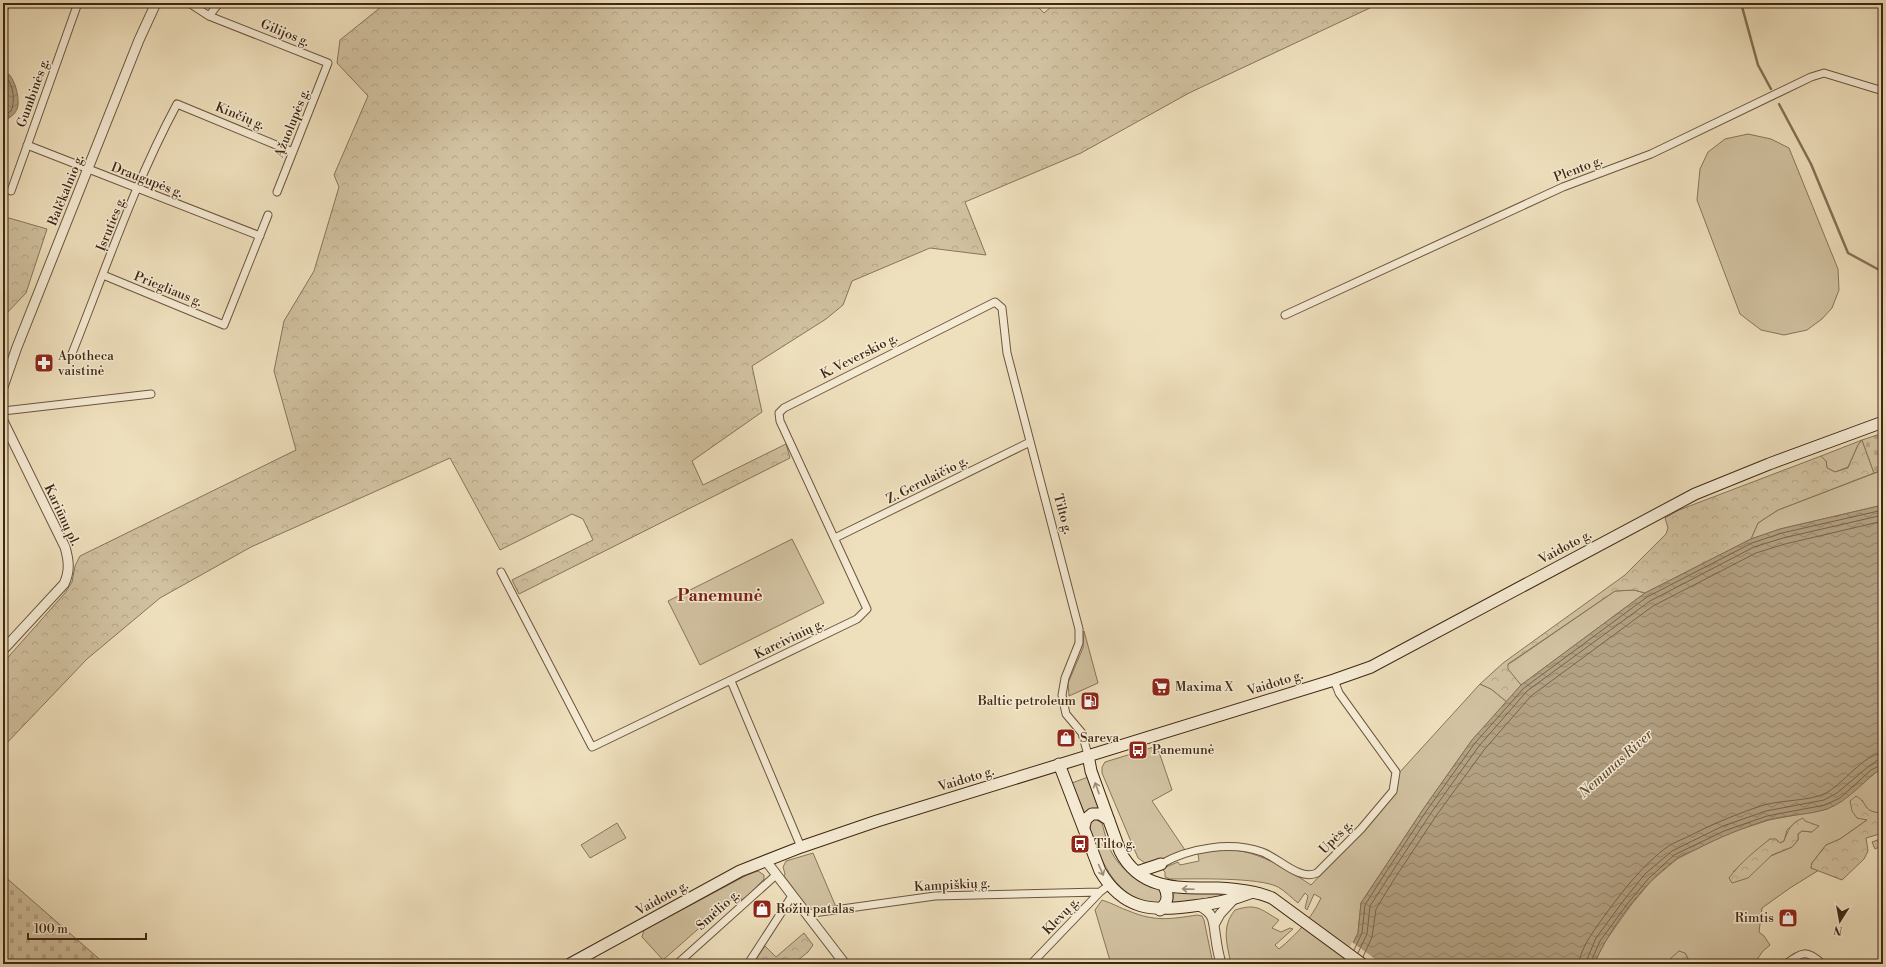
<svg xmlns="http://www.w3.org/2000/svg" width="1886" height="967" viewBox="0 0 1886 967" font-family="'Libre Bodoni',serif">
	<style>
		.green { fill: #d1c1a0; stroke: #88745a; fill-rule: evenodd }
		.forest { fill: url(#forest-crowns); stroke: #88745a }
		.cemetery { fill: url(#cemetery-stones); stroke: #88745a }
		.water { fill: url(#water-waves); stroke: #857056 }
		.pier { fill: #efe0bd }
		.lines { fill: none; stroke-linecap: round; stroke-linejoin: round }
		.shore { stroke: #79644b; stroke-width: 1 }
		.stream { stroke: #857056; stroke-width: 2.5 }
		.minor-casing { stroke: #6b553e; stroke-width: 9 }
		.tertiary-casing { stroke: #6b553e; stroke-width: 11 }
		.secondary-casing { stroke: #3f2713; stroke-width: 13 }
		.minor { stroke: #f5ebd4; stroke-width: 7 }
		.tertiary { stroke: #f5ebd4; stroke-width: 9 }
		.secondary { stroke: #f5ebd4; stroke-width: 11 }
		.oneway { stroke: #9a8974 }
		.labels { text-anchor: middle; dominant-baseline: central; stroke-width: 3; stroke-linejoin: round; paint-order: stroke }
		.street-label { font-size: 13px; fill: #3f2713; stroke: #f5ebd4 }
		.poi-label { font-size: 13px; fill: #3f2713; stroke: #f5ebd4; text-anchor: start }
		.water-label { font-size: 14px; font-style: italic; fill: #624c35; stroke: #f5ebd4 }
		.district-label { font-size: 17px; font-weight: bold; fill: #7a1f14; stroke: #f5ebd4 }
	</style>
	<defs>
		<pattern id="forest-crowns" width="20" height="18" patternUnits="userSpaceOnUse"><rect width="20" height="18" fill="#d1c1a0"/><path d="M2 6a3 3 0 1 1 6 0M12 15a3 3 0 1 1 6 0" fill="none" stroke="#b4a689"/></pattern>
		<pattern id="cemetery-stones" width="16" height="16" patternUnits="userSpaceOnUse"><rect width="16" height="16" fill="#d1c1a0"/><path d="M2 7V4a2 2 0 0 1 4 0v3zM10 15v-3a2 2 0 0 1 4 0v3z" fill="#b4a689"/></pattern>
		<pattern id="water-waves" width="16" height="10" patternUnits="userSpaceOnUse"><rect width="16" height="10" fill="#b3a183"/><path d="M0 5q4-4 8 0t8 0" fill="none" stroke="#93836a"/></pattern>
	</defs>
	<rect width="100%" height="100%" fill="#efe0bd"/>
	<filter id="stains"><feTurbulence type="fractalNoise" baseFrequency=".005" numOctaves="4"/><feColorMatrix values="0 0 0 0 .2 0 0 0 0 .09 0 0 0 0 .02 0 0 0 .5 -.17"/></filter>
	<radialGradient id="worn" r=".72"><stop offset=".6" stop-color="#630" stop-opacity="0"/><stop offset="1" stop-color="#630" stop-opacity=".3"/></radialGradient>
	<path class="green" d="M1748,134L1771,139L1789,148L1838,269L1839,290L1832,308L1822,319L1807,330L1784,335L1761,330L1740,314L1697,200L1700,169L1708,152L1725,139Z
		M1862,440L1858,445L1848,467L1835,472L1827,468L1826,461L1821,456Z
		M1883,470V505L1780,529L1751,539L1758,523L1778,510Z
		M792,539L824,603L700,665L668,601Z
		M1634,590L1645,593L1521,685L1507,669L1508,664L1512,662L1615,591Z
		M1084,631L1098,683L1069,696L1068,683L1083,648Z
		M1480,684L1491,689L1507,702L1472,740L1424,808L1361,903L1358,933L1343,964H1231C1227,944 1221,927 1235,910C1257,903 1260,909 1279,920L1272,928L1281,932L1290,928L1293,929L1275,945L1279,949C1297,934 1311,919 1321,898L1314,894L1307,910L1305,908L1308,896L1305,893L1298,903C1292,898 1285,891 1278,887C1259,877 1194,879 1170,879L1165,877V872L1163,870L1166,867L1178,862L1180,865L1199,861L1198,854C1239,839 1278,863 1311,885L1360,833L1393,793L1399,773Z
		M1157,746L1172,790L1152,801L1185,850L1150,864L1145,863L1138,858L1102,773V767L1105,762Z
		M1883,767V813C1871,813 1867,811 1862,800L1867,820L1840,839L1826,845L1812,863L1811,868L1819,870L1790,888L1762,908L1759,932L1764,936L1770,945L1763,951L1754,964H1691L1685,953L1671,958L1669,964H1594L1604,943L1631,905L1651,881L1677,859L1726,834L1769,820L1827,809ZM1797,821L1818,826L1812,832L1802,831L1798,834V840L1792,847L1733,872L1770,839L1780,843L1784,841L1787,830Z
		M1088,777L1099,809L1085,814L1072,783Z
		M1095,819L1102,823C1105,834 1108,848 1115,858C1125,874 1145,882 1161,891L1163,899L1160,903C1126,904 1108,876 1097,848C1094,840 1088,831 1091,821Z
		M617,823L626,838L590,858L581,845Z
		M813,853L836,907L808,908L784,876L785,874L783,867L786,861Z
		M758,871L764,875V879L745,899L731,900L663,960L642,937L644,930L747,875Z
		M1218,892L1228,893V895L1172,904L1174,893Z
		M1102,900C1112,903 1120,908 1129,911C1155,922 1171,919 1197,915L1202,916L1204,920L1213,964H1111L1095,910Z"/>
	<path class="forest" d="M3,3H11L3,21Z
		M386,3H1034L1044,13L1056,3H1386L1372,7L1189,93L1081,153L965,202L986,255L930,248L852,281L843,305L826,319L752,366L762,412L692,461L703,485L786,444L790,458L519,594L512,580L593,540L583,519L572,514L500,550L450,458L251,547L160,598L87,659L3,747V663L65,593L72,582L75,566L80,556L296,450L274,371L284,321L314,271L339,187L334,175L368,96L337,63L340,40Z
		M3,218H9L47,229L26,293L3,317Z
		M1862,440L1874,473L1778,510L1758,523L1751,539L1645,593L1634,590L1615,591L1508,664V669L1521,685L1507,702L1491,689L1480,684L1503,663L1625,575L1666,534L1668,528L1665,518L1679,510L1821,456L1826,461L1827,468L1835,472L1848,468L1858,445Z
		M1856,796C1870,804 1861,812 1883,813V833L1866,838L1868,851L1864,859L1842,880L1811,868L1812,863L1826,845L1840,839L1867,820L1857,818L1852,811L1850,801Z
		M1803,818L1805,821L1819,826L1812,832L1802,831L1798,834V840L1792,847L1772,855L1748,878L1732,883L1729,878C1740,863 1756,850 1770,839H1776L1780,843L1784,841C1788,830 1791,823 1803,818Z
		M1883,838V845L1875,849L1872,842Z
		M804,933L813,945L808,952L793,964H753L765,946L776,957Z
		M1679,951L1685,953L1691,964H1669L1671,958Z"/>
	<path class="cemetery" d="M1883,433V470L1874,473L1862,440Z
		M3,875L105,964H3Z"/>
	<path class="water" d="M3,71C14,72 21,100 17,109C14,116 9,118 3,121Z
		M1883,505V767C1864,780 1849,801 1827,809C1808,815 1787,815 1767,820C1743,828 1720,837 1697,849C1690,852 1682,855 1675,860C1641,886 1612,925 1594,964H1343L1358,933L1361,903L1424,808L1472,740L1521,685L1645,593L1751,539L1780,529Z"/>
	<path class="pier" d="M1352,942L1382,964H1341Z"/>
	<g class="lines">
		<path class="shore" d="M3,75C13,79 16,102 11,111L3,116
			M1354,950L1362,933L1365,905L1384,875L1427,810L1475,743L1524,688L1647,597L1752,543L1782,533L1883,510
			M1358,953L1367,934L1370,906L1388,878L1431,813L1479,746L1527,691L1650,601L1754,547L1783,538L1883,515
			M1363,957L1372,937L1376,909L1393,881L1436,816L1484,750L1531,696L1653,606L1756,553L1785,544L1883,521
			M1579,964C1580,947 1598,925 1608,911C1625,888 1643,865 1667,847C1674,842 1684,839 1691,835C1715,823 1739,813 1764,805C1783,800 1807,801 1824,794C1843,785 1863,754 1883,753
			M1585,964L1596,938L1624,900L1645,874L1672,851L1723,826L1766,811L1824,800L1837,793L1869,766L1878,760L1883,759
			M1590,964L1600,941L1628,903L1649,878L1674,855L1724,831L1767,816L1825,805L1840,798L1871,770L1883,764"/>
		<path class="stream" d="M1741,3L1758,65L1771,89
			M1779,104L1811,164L1848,253L1883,272"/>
		<g class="minor-casing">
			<path id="minor" d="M189,3L209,16L328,63L277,192
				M209,16L219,3
				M27,145L260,236
				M11,191L78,3
				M103,275L224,325L268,215
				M1285,315L1563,187L1651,154L1811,77L1824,73L1883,91
				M71,356C105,271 134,184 177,104L293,152
				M3,411L151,394
				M835,538L1030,442
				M501,572L592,747L857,619L867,609L780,421L779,413L784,408L995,302L1002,308L1007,353L1079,629V643L1065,678L1062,695L1066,714L1082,733L1088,755
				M731,681L801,847
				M1161,864C1189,848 1231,841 1262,852C1279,858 1299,881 1317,873L1361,829L1393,791L1396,772L1339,693L1334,680
				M806,914L935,896L1100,892
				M677,964L776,875
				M748,964L792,896
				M1031,964L1100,892L1109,885
				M1786,964C1801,952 1807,949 1822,964"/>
		</g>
		<g class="tertiary-casing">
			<path id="tertiary" d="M3,387L17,347L139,40L156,3
				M3,421L65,547C69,561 70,571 64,584L3,650
				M766,861L845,964
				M1199,906C1216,914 1213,923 1216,939C1217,948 1219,956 1221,964
				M1215,923L1220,914L1234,899"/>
		</g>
		<g class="secondary-casing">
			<path id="secondary" d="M1088,755L1091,771L1120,851C1140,891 1180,888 1218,888C1236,889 1256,891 1272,898L1362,964
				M1059,764L1100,871C1123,910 1152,912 1193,906C1213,904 1232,900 1250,893
				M1084,827L1086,819L1092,814H1100L1109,820
				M1137,872L1161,864
				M1160,910C1168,902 1169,896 1164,886
				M570,964L740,871L801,847L877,821L1334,680L1371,667L1695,494L1769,464L1883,422"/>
		</g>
		<use href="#minor" class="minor"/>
		<use href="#tertiary" class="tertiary"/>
		<use href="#secondary" class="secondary"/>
	</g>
	<defs><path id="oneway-shaft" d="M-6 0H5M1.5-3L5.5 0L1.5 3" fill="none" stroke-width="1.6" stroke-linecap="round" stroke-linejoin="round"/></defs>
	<g class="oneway">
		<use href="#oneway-shaft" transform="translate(1097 788) rotate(-110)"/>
		<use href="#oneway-shaft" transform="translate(1101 870) rotate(66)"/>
		<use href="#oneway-shaft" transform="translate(1188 889) rotate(-178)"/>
	</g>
	<defs>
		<g id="pharmacy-square" transform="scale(1)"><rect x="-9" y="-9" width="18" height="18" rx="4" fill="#8f2418" stroke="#f5ebd4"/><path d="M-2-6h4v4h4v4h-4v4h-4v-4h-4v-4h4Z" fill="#fff"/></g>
		<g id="supermarket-square" transform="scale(1)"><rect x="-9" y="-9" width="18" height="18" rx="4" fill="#8f2418" stroke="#f5ebd4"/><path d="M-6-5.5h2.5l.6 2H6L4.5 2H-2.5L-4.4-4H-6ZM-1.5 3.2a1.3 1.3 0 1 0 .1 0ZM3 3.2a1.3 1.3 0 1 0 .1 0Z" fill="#fff"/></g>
		<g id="fuel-square" transform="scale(1)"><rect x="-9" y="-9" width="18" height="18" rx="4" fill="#8f2418" stroke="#f5ebd4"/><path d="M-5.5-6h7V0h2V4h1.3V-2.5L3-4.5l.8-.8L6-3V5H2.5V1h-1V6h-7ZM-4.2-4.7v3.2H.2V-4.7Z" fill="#fff"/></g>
		<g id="shop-square" transform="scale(1)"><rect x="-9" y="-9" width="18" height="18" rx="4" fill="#8f2418" stroke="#f5ebd4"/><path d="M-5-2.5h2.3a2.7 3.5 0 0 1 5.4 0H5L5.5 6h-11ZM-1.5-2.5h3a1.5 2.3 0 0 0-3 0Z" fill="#fff"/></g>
		<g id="bus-square" transform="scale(1)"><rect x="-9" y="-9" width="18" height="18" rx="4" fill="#8f2418" stroke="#f5ebd4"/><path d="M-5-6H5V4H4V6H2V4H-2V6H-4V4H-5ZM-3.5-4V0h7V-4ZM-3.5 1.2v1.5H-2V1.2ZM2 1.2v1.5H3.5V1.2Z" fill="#fff"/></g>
	</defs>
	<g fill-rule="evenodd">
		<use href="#pharmacy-square" x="44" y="363"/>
		<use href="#supermarket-square" x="1161" y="687"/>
		<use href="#fuel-square" x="1090" y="701"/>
		<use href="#shop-square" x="1066" y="738"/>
		<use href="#bus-square" x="1138" y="750"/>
		<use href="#bus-square" x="1080" y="844"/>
		<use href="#shop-square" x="762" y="909"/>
		<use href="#shop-square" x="1788" y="918"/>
	</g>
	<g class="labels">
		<g class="street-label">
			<text transform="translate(285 33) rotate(22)">Gilijos g.</text>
			<text transform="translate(33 93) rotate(-70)">Gumbinės g.</text>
			<text transform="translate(240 116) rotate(22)">Kinčių g.</text>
			<text transform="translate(292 123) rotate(-68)">Ąžuolupės g.</text>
			<text transform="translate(1578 169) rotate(-21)">Plento g.</text>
			<text transform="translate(147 180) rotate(21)">Draugupės g.</text>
			<text transform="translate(66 190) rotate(-68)">Balčkalnio g.</text>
			<text transform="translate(111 224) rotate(-68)">Įsruties g.</text>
			<text transform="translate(168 289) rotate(22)">Priegliaus g.</text>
			<text transform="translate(859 356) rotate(-27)">K. Veverskio g.</text>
			<text transform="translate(927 480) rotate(-27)">Z. Gerulaičio g.</text>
			<text transform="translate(1063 514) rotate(75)">Tilto g.</text>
			<text transform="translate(62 515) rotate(65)">Kariūnų pl.</text>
			<text transform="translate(1565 547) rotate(-28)">Vaidoto g.</text>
			<text transform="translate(789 639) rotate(-26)">Kareivinių g.</text>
			<text transform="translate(1275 683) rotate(-17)">Vaidoto g.</text>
			<text transform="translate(966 779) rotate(-17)">Vaidoto g.</text>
			<text transform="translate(1336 837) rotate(-45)">Upės g.</text>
			<text transform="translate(952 885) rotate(-3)">Kampiškių g.</text>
			<text transform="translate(662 898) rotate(-29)">Vaidoto g.</text>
			<text transform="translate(718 910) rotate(-42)">Smėlio g.</text>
			<text transform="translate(1061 916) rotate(-46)">Klevų g.</text>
		</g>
		<g class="poi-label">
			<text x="58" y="356">Apotheca<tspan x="58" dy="15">vaistinė</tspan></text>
			<text x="1175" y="687">Maxima X</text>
			<text x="1076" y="701" text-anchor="end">Baltic petroleum</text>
			<text x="1080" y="738">Sareva</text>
			<text x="1152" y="750">Panemunė</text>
			<text x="1094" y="844">Tilto g.</text>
			<text x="776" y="909">Rožių patalas</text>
			<text x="1774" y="918" text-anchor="end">Rimtis</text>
		</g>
		<g class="water-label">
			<text transform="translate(1616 764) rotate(-42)">Nemunas River</text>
		</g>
		<g class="district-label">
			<text x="720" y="596">Panemunė</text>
		</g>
	</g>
	<rect width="1886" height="967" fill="none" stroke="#efe0bd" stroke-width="16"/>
	<rect x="4" y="4" width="1878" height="959" fill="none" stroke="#3f2713" stroke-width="2"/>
	<rect x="8" y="8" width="1870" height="951" fill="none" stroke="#3f2713"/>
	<g transform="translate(1840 921) rotate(191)" stroke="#f5ebd4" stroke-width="3" paint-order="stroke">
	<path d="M0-3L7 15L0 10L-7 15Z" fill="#3f2713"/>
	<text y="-6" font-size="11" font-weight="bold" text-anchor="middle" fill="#3f2713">N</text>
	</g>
	<path d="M28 933v6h118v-6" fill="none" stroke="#3f2713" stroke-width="2"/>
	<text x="34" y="933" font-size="12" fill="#3f2713" stroke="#f5ebd4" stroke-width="3" paint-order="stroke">100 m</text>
	<rect width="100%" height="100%" filter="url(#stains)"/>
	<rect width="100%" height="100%" fill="url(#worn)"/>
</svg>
